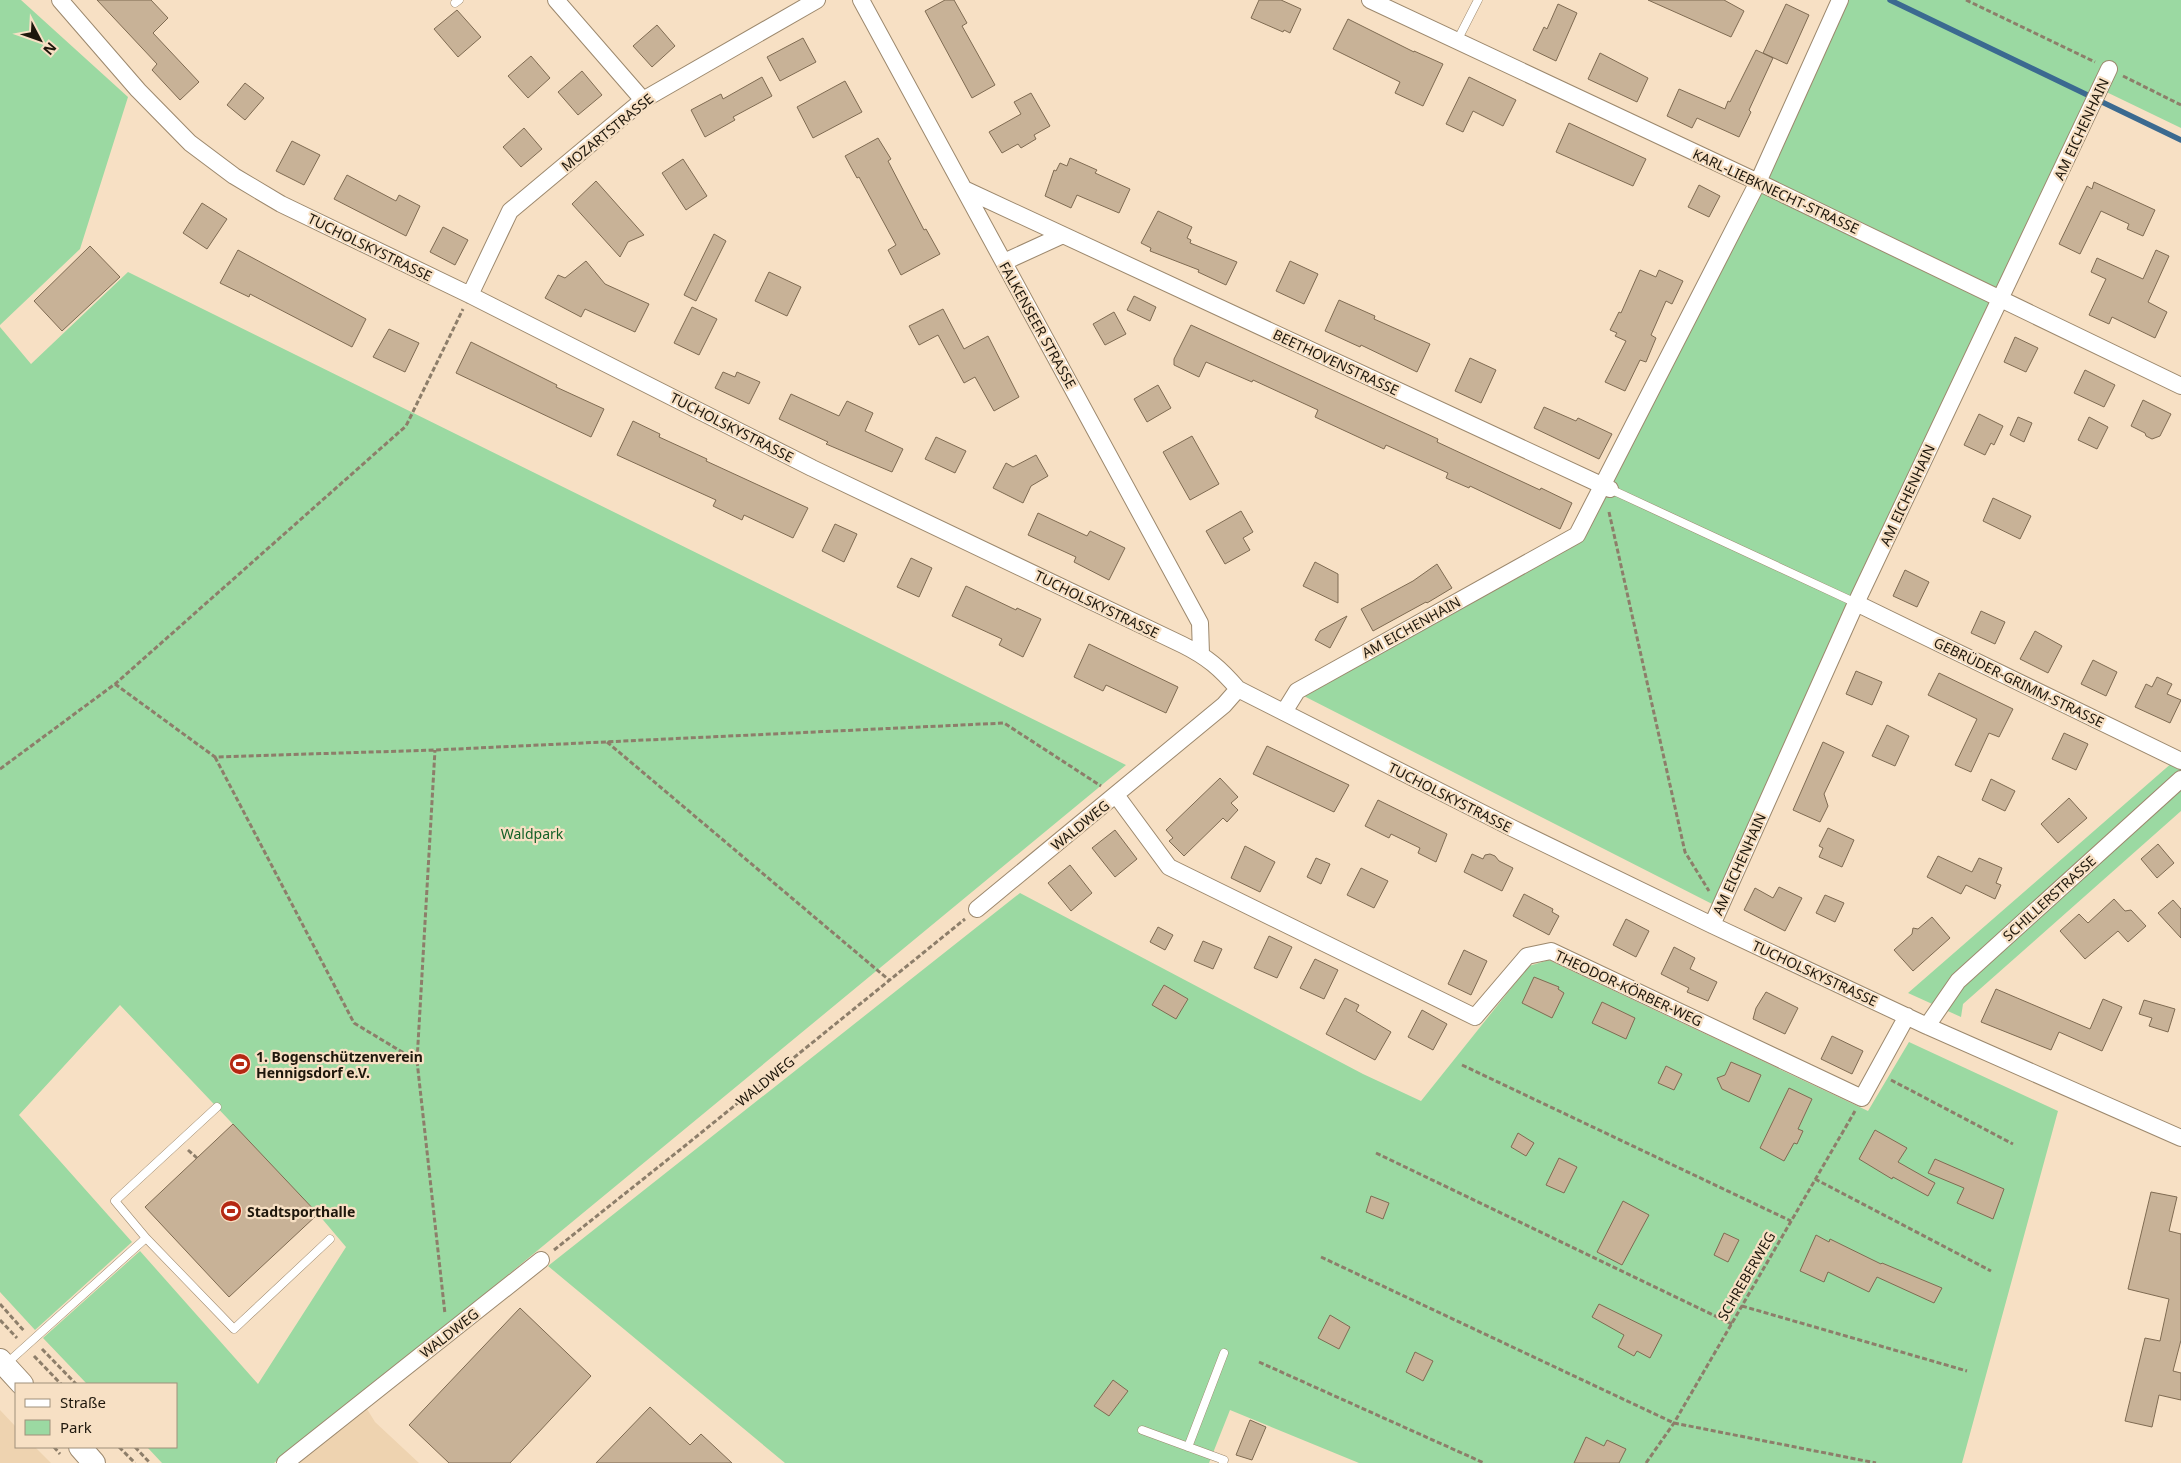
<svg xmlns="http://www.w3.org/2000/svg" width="2181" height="1463" viewBox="0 0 2181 1463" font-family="'Noto Sans',sans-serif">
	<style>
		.built { fill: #eed3b0 }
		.green { fill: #9bd9a2 }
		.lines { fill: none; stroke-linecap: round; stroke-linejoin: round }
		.stream { stroke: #3b6a90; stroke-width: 5.5 }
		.building { fill: #c8b297; stroke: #7f6b52 }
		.service-casing { stroke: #9c886d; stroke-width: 9 }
		.minor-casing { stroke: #9c886d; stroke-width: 18 }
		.secondary-casing { stroke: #9c886d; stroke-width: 24 }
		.path { stroke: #8d7e6a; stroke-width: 3; stroke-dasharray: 5 2.5; stroke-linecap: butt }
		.service { stroke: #fff; stroke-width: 8 }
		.minor { stroke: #fff; stroke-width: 16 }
		.secondary { stroke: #fff; stroke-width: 22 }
		.labels { text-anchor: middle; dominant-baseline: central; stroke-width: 4.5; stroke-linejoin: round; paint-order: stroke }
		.street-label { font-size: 14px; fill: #1e170c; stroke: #f7e0c4 }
		.park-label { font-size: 14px; fill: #136127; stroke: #f7e0c4 }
		.poi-label { font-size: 14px; font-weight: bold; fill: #1e170c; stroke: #f7e0c4; text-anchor: start }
	</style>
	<rect width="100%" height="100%" fill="#f7e0c4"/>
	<path class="built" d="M367,1409L375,1422L419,1463H298Z
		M0,1410L16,1427V1447H35L51,1463H0Z"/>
	<path class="green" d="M0,0H21L128,97L80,249L0,325Z
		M1839,0H2181V128L2096,87L1720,908L1296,692L1579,533L1601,506L1760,181Z
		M128,272L1126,765L429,1340L274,1463H162L147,1447H176V1384H87L43,1338L140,1251L258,1384L346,1247L318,1214L120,1005L19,1115L132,1242L35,1330L0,1292V327L31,364Z
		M2181,755V811L1963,1004L1961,1017L1908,993Z
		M1020,893L1363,1074L1421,1101L1529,966L1549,960L1868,1111L1909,1042L2058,1111L1962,1463H1359L1230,1410L1209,1463H785L548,1266Z"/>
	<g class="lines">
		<path class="stream" d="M1890,0L2181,140"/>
	</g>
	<path class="building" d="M97,0H151L168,18L153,33L199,82L180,100L152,70L157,64Z
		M945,0H954L967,23L962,26L995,85L972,98L925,11Z
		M1259,0H1281L1301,9L1290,33L1284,30L1283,32L1251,18Z
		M1648,0H1724L1744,11L1731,37Z
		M1558,4L1577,13L1556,61L1533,50L1544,27L1547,29Z
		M1786,4L1809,15L1787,64L1763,53Z
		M457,10L481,37L458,57L434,29Z
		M1348,19L1414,52V51L1443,64L1423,106L1395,93L1400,82L1333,49Z
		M657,25L675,46L652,67L633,46Z
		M803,38L816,62L780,81L767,57Z
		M1756,50L1773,58L1749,110L1751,112L1739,137L1697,118L1692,128L1667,116L1679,89L1725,109L1728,101L1730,102Z
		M1600,53L1648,78L1637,102L1588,79Z
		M531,56L550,78L528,98L508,76Z
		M582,71L602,95L578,115L558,92Z
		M762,77L772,96L733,117L735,120L705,137L691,110L721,94L723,99Z
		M1469,77L1516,100L1503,126L1473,111L1463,132L1446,124Z
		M845,81L862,112L813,138L797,107Z
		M245,83L264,98L245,120L227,105Z
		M1031,93L1050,126L1034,135L1036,139L1021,148L1018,144L1002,153L989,132L1021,114L1014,102Z
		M1569,123L1646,159L1633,186L1556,152Z
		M524,128L542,149L521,167L503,147Z
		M878,138L891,159L888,161L924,230L926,229L940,254L901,275L888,250L896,245L859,177L857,178L845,156Z
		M292,141L320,155L304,185L276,171Z
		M1070,158L1097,170L1095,173L1130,189L1119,213L1077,195L1071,208L1045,196L1054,170L1056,171L1060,163L1067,166Z
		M683,159L707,196L686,210L662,173Z
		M347,175L396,201L399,195L420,206L406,236L334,199Z
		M596,181L644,235L628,242L620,257L572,204Z
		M2094,182L2155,210L2143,236L2127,229L2129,224L2101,211L2080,254L2059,244L2087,186L2092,189Z
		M1699,185L1720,196L1709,217L1688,207Z
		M202,203L227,219L207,249L183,233Z
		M1158,211L1192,227L1187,238L1191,240L1190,243L1237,262L1226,285L1198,272L1199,270L1150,251L1151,248L1141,243Z
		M443,227L468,240L455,265L430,252Z
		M714,234L726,241L696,301L684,295Z
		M90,246L120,277L62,331L34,301Z
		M238,250L366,319L352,347L250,294L249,297L220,283Z
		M2156,250L2169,256L2148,302L2167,312L2155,338L2112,317L2109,324L2089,315L2106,279L2091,272L2097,258L2143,279Z
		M586,261L605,284L649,304L635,332L585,309L581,317L545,298L558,275L565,278Z
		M1290,261L1318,274L1304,304L1276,291Z
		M1640,270L1656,277L1659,270L1683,281L1672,304L1666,301L1651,335L1656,338L1646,362L1640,360L1625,391L1605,382L1626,341L1615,336L1617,333L1610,330L1619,312L1621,313Z
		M769,272L801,287L787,316L755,301Z
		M1134,296L1156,307L1150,321L1127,310Z
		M1339,300L1375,316L1374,319L1430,344L1417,372L1361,345L1360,347L1325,331Z
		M692,307L717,319L699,355L674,343Z
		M943,309L964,349L988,336L1019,397L994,411L975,377L964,383L938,335L919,345L909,326Z
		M1114,312L1126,334L1105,345L1093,324Z
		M1191,325L1438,439L1437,442L1540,490L1541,488L1572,503L1560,529L1470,486L1469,488L1446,478L1448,473L1386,445L1384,449L1315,417L1318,410L1253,380L1252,382L1206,362L1199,377L1174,365V359Z
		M389,329L419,343L405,372L373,357Z
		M2015,337L2038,348L2026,372L2004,362Z
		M471,342L557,385L556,387L604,409L591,437L456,373Z
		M1470,358L1496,370L1481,403L1455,391Z
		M2085,370L2115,385L2104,407L2074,393Z
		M723,372L735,377L737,372L760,382L749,404L715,388Z
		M1158,385L1171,408L1147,422L1134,399Z
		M791,394L839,416L847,401L873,413L865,431L903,449L892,472L826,444L828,442L779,419Z
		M2143,400L2171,414L2160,436L2152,439L2146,436L2145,433L2131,426Z
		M1544,407L1576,421L1578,418L1612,434L1599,459L1534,428Z
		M1979,414L2003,426L1994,445L1991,443L1985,455L1964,445Z
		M2018,417L2032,423L2024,442L2010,435Z
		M2089,417L2108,427L2097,449L2078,440Z
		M633,421L660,434L659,437L707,459L706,461L808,508L793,538L744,515L742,520L713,506L716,500L617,455Z
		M1192,436L1219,484L1190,500L1163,452Z
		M936,437L966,451L955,473L925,459Z
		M1036,455L1048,476L1031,486L1023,503L993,488L1006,463L1013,467Z
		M1993,498L2031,516L2020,539L1983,521Z
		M1241,511L1253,532L1243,538L1250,550L1225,564L1206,531Z
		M1038,513L1087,536L1090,531L1125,548L1109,580L1074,562L1076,557L1028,535Z
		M835,524L857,534L844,562L822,551Z
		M911,558L932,568L919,597L897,587Z
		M1315,562L1338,574V603L1303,586Z
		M1437,564L1452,588L1427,603L1426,602L1373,631L1361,609L1413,581Z
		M1905,570L1929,582L1917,607L1893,596Z
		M966,586L1016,610L1017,608L1041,619L1023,657L999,645L1002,639L952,616Z
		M1981,611L2005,622L1995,644L1971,633Z
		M1347,616L1330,648L1315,640L1320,631Z
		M2035,631L2062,646L2048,673L2020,659Z
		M1089,644L1178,687L1166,713L1106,685L1103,691L1074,677Z
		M2093,660L2117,672L2106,696L2081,684Z
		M1856,671L1882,682L1872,705L1846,694Z
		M1939,673L2013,709L1999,737L1989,733L1971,772L1955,765L1977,719L1928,695Z
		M2157,677L2172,684L2167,694L2181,700L2170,723L2135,707L2146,684L2152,687Z
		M1887,725L1909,736L1895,766L1872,756Z
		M2064,733L2088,744L2076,770L2052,759Z
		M1823,742L1844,752L1824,794L1828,806L1820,822L1793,810Z
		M1267,746L1349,785L1334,812L1253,774Z
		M1220,778L1238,797L1231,803L1238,810L1227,822L1223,818L1184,856L1169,841L1173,838L1166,830Z
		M1991,779L2015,791L2005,811L1982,800Z
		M2069,798L2087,818L2058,843L2041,824Z
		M1378,800L1447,834L1436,862L1418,853L1420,848L1391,834L1389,838L1365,826Z
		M1828,828L1854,840L1842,867L1819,857L1823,848L1819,846Z
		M1115,830L1137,859L1115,877L1092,848Z
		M2158,844L2174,863L2157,878L2141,859Z
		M1245,846L1275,862L1260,892L1231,878Z
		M1472,854L1483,859L1485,855L1490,854L1495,856L1499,861L1513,868L1502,891L1464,872Z
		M1938,856L1972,872L1979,858L2002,868L1996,883L2001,885L1995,899L1966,885L1961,894L1927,877Z
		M1316,858L1330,864L1321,884L1307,877Z
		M1070,865L1092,893L1071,911L1048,883Z
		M1361,868L1388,881L1374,908L1347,895Z
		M1779,887L1802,898L1785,931L1744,910L1755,888L1773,898Z
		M1524,894L1553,909L1552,912L1559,916L1549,935L1513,916Z
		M1825,895L1844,903L1835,922L1816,913Z
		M2114,899L2125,911L2131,910L2146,926L2128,942L2118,931L2085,959L2060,931L2079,914L2088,923Z
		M2173,900L2181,909V938L2158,913Z
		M1932,917L1950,938L1913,971L1894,950L1912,934L1913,928L1918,929Z
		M1626,919L1649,931L1636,957L1613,945Z
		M1158,927L1173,935L1165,950L1150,942Z
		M1269,936L1292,947L1277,978L1254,968Z
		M1203,941L1222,949L1213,969L1194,961Z
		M1674,947L1695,958L1690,969L1717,982L1708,1001L1687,992L1689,988L1661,974Z
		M1464,950L1487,961L1471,995L1448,984Z
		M1315,959L1338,970L1324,999L1300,988Z
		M1534,977L1559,987L1558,989L1564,993L1552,1018L1522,1003Z
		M1164,985L1188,999L1176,1019L1152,1005Z
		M1996,989L2090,1029L2103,999L2122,1007L2102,1051L2059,1032L2051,1050L1981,1022Z
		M1766,992L1798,1008L1785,1034L1753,1019L1756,1008Z
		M1345,998L1359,1005L1356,1011L1391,1032L1375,1060L1326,1034Z
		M2144,1000L2175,1009L2168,1032L2149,1026L2152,1018L2139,1014Z
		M1602,1002L1635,1018L1626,1039L1592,1023Z
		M1422,1010L1447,1024L1433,1050L1408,1037Z
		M1832,1036L1863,1051L1852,1074L1821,1059Z
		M1731,1062L1761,1075L1749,1102L1722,1089L1717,1078L1725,1075Z
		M1666,1066L1682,1074L1674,1090L1658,1083Z
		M1789,1088L1812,1099L1798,1129L1803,1131L1797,1144L1794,1143L1784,1161L1760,1148Z
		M233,1124L318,1214L229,1297L145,1207Z
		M1875,1130L1907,1148L1898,1162L1935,1183L1928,1196L1893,1177L1892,1179L1859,1159Z
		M1518,1133L1534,1143L1526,1156L1511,1147Z
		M1559,1158L1577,1167L1564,1193L1546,1185Z
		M1935,1159L2004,1189L1993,1219L1957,1203L1964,1188L1928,1173Z
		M2151,1192L2177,1197L2169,1231L2181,1234V1340L2173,1371L2181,1373V1400L2159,1395L2152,1427L2125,1421L2145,1338L2160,1341L2169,1299L2128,1289Z
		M1371,1196L1389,1203L1383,1219L1366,1212Z
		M1623,1201L1649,1215L1622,1265L1597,1252Z
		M1724,1233L1739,1240L1728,1262L1714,1255Z
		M1816,1235L1829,1242L1830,1239L1881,1264L1882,1263L1942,1288L1934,1303L1877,1277L1869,1292L1828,1272L1824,1282L1800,1271Z
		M1599,1304L1662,1335L1650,1358L1637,1351L1634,1356L1618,1347L1624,1335L1592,1317Z
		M520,1308L591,1376L510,1463H449L409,1425Z
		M1330,1315L1350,1327L1339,1349L1318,1338Z
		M1415,1352L1433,1361L1423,1381L1406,1372Z
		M1113,1380L1128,1391L1109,1416L1094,1406Z
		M650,1407L690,1445L701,1434L732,1463H596Z
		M1250,1420L1266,1427L1252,1460L1236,1455Z
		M1586,1437L1604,1446L1607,1440L1626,1449L1619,1463H1574Z"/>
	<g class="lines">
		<g class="service-casing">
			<path id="service" d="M455,3L459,0
				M1457,41L1478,0
				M1610,489L1856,603
				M146,1238L115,1201L217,1107
				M6,1364L146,1238L234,1329L330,1239
				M1142,1430L1224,1460L1223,1463
				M1188,1447L1224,1353"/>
		</g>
		<g class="minor-casing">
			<path id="minor" d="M60,0L138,90L190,143L234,176L281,204L470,295L812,468L1183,645C1207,657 1220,668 1238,689L1512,828L1712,925L1927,1026L2181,1138
				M556,0L643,100
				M861,0L1200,623L1201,654
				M1370,0L1758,182L2181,386
				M964,189L1610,489
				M1004,262L1063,235
				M470,295L510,211L643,100L817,0
				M1856,603L2181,761
				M1284,712L1297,691L1577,535L1758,182L1840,0
				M1116,795L1169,867L1475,1017L1527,956L1551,951L1862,1098L1907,1016
				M977,909L1224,705L1238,689
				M1712,925L1856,603L2109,69
				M1927,1026L1958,981L2181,779
				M285,1463L541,1260"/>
		</g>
		<g class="secondary-casing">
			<path id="secondary" d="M0,1360L22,1384
				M80,1447L94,1463"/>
		</g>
		<path class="path" d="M1966,0L2095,62
			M2123,76L2181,105
			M1609,512L1685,852L1709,891
			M115,684L215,757L435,750L1004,723L1101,786
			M607,742L889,980
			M215,757L354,1023L417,1061L435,750
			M0,769L115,684L406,426L463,309
			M417,1061L445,1314
			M1462,1065L1791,1221
			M1891,1080L2013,1144
			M188,1150L197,1158
			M1376,1153L1732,1324
			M1815,1179L1991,1271
			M554,1250L686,1145L965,919
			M1321,1257L1674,1423L1876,1463
			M0,1304L25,1332
			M1742,1306L1967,1371
			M0,1320L17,1338
			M42,1349L76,1384
			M34,1356L61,1384
			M1259,1362L1484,1463
			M54,1447L60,1454
			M119,1447L135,1463
			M135,1447L150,1463
			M1646,1463L1674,1423L1855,1111"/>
		<use href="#service" class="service"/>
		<use href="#minor" class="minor"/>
		<use href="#secondary" class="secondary"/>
	</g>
	<defs>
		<g id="stadium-disc" transform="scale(1.125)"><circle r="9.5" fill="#b52813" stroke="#f7e0c4"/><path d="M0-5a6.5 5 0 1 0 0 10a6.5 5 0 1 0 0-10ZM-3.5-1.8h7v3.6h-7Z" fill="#fff"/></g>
	</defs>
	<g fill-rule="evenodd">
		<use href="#stadium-disc" x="240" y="1064"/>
		<use href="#stadium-disc" x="231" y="1211"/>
	</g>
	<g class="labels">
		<g class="street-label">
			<text transform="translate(2081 129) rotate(-65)">AM EICHENHAIN</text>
			<text transform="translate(607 132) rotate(-39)">MOZARTSTRASSE</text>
			<text transform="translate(1776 191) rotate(25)">KARL-LIEBKNECHT-STRASSE</text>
			<text transform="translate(370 247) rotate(26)">TUCHOLSKYSTRASSE</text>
			<text transform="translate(1038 325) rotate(61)">FALKENSEER STRASSE</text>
			<text transform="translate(1336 362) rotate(25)">BEETHOVENSTRASSE</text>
			<text transform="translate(732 427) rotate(27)">TUCHOLSKYSTRASSE</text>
			<text transform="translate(1907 495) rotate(-65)">AM EICHENHAIN</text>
			<text transform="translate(1097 604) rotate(26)">TUCHOLSKYSTRASSE</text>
			<text transform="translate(1411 627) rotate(-29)">AM EICHENHAIN</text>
			<text transform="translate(2019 682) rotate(26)">GEBRÜDER-GRIMM-STRASSE</text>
			<text transform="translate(1450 797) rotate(27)">TUCHOLSKYSTRASSE</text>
			<text transform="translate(1080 825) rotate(-39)">WALDWEG</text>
			<text transform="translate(1739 864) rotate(-66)">AM EICHENHAIN</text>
			<text transform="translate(2049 898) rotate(-42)">SCHILLERSTRASSE</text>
			<text transform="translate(1815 973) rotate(25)">TUCHOLSKYSTRASSE</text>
			<text transform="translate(1629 988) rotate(25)">THEODOR-KÖRBER-WEG</text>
			<text transform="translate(765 1081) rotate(-39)">WALDWEG</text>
			<text transform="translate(1746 1276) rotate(-60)">SCHREBERWEG</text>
			<text transform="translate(449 1333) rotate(-38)">WALDWEG</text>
		</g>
		<g class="park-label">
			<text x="532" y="833">Waldpark</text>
		</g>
		<g class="poi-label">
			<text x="256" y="1056">1. Bogenschützenverein<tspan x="256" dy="16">Hennigsdorf e.V.</tspan></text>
			<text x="247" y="1211">Stadtsporthalle</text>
		</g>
	</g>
	<rect x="15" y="1383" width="162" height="65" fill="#f7e0c4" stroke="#a0907a"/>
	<rect x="25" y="1399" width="25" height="8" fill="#ffffff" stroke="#a0907a"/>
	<text x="60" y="1408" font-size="15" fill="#1e170c">Straße</text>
	<rect x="25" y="1420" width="25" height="15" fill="#9bd9a2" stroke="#a0907a"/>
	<text x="60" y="1433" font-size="15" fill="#1e170c">Park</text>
	<g transform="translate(40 40) rotate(131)" stroke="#f7e0c4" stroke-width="4" paint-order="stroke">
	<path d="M0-4L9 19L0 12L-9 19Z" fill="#1e170c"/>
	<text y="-8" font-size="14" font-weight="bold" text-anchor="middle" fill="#1e170c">N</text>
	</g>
</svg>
